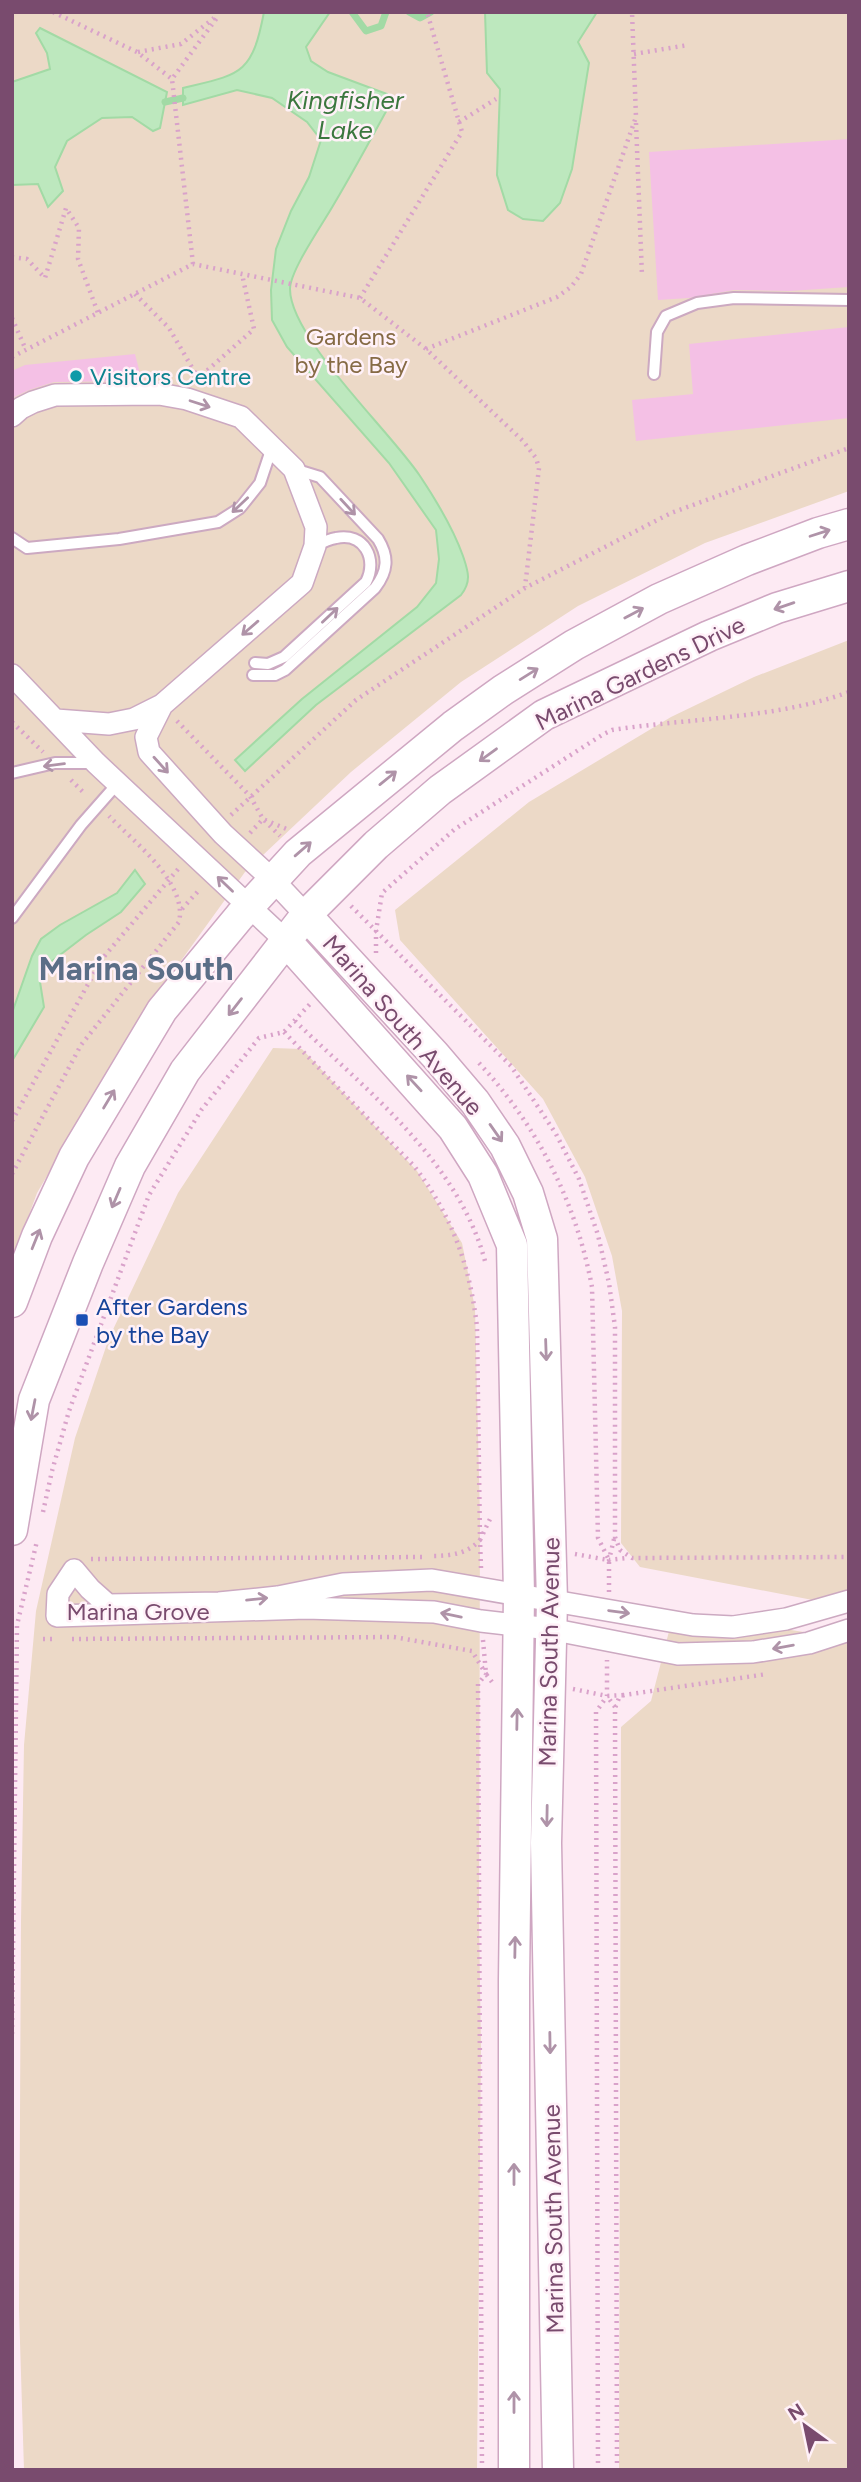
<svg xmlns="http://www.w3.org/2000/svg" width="861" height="2482" viewBox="0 0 861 2482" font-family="Figtree,sans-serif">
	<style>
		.green { fill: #ecd9c7 }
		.water { fill: #bde8be; stroke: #a2daa5; stroke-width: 2 }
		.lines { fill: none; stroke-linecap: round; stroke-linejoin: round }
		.stream { stroke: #a2daa5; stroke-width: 7 }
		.building { fill: #f4c0e5 }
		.lane-casing { stroke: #cca9c1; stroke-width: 14 }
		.street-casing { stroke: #cca9c1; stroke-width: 24 }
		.secondary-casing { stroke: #cfa7c2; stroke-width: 33 }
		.path { stroke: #d9a2ca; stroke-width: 4.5; stroke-dasharray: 2 5; stroke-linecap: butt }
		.lane { stroke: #fff; stroke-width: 10 }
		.street { stroke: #fff; stroke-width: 21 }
		.secondary { stroke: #fff; stroke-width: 30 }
		.oneway { stroke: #af93a8 }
		.culture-dot { fill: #0f9aa8; stroke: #fff1f8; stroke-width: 2.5 }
		.transit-dot { fill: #1a4fb4; stroke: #fff1f8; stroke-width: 2.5 }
		.labels { text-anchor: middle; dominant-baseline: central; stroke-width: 5; stroke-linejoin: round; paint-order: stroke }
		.park-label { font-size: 24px; fill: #866b45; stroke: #fff1f8 }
		.culture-label { font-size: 24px; fill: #0d838f; stroke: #fff1f8; text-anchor: start }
		.street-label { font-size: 24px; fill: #794b6e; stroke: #fff1f8 }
		.transit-label { font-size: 24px; fill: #164399; stroke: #fff1f8; text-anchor: start }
		.water-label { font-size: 26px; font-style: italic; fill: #3b773e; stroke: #fff1f8 }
		.district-label { font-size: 32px; font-weight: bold; fill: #5b6e87; stroke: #fff1f8 }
	</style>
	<rect width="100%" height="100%" fill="#fdeaf3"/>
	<path class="green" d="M12,12H849V491L705,543L578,606L461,682L351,772L245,872L139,1019L37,1193L12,1261Z
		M849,640V1607L640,1567L621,1543L622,1311L612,1256L585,1177L543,1099L400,940L395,910L529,802L671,717L754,677Z
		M273,1048L302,1049L417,1171L462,1243L475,1308L480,1519L479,1921L481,2048L477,2470H24L19,2310L21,1921L24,1745L36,1611L75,1438L109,1338L178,1193Z
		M674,1612L849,1639V2470H619L621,1727L651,1701Z"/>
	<path class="water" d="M264,12H330L306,47L311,61L328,72L387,94L389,106C371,139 353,172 334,204C324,222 290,270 290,289C290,338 391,432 420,476C436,500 453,528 463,556C468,571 472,581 461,595L316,705L245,771L235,760L302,699L417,607L436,583L439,559L436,530L389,463L287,347L272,320L271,290L276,249L291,211L309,177L321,140L307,122L272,98L237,90L183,105V88C241,74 252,75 264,12Z
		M485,12H597L578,42L589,63L572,169L560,203L543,221L523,219L508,210L497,175L500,89L487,73Z
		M40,28L167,92L160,128L153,131L132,117L102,118L67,141L55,167L63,191L48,207L38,184L12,185V82L50,69L47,53L36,33Z
		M135,870L145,884L121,912L86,935L47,965L40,982L44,1007L12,1061V1013L32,956L41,939L60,925L117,893Z"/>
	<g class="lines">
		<path class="stream" d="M352,12L366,31L381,26L386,12
			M409,12L420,18L431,12
			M165,102L183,98"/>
	</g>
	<path class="building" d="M849,139V287L790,291L734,290L689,298L658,300L649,152Z
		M849,327V418L636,441L632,400L693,394L689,344Z
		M135,354L142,381L54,382L29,390L12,398V371L25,365Z"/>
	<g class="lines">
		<g class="lane-casing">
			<path id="lane" d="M654,374L657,332L666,316L697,303L734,298L849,300
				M12,538L27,548L119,539L218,522L240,508L260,483L272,447
				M255,663L268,664L284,657L366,582C378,559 364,532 336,538C329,539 321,543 315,546
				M253,675H275L285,670L375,588C388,571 389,557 378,539L320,477L294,469
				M12,773L55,763H93
				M12,918L81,825L118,783"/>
		</g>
		<g class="street-casing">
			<path id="street" d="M12,416L21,408L33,402L55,395L159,394L187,399L241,417L294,469L316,527L315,546L302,583L162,705L134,719L109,724L56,720
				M12,675L96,763L286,941
				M162,705L146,737L149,752L223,834L273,880L306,915
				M849,1601L786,1619L733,1627L693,1625L432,1580L343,1584L278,1597L219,1603L108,1605L90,1589L74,1570L58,1594L57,1616L306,1608L434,1612L481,1621L550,1629L678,1654L753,1652L809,1643L849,1630"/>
		</g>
		<g class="secondary-casing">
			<path id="secondary" d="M306,915L435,1055L475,1102L505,1146L528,1193L542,1239L552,1601L546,1843L558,2470
				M286,941L453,1128L483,1175L512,1245L519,1595L514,1980V2470
				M12,1302L37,1236L74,1157L162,1010L240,916L298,853L453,726L503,690L574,645L659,599L747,560L818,533L849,524
				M12,1530L34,1400L88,1263L130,1166L185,1071L306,915L376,845L440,790L544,715L709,636L777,608L849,586"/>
		</g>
		<path class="path" d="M53,12L137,52L172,79
			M138,52L181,44L214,18
			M634,54L688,45
			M459,122L496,99
			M636,123L642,276
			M12,257L27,259L45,278L66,208L79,228L78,259L98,313
			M193,264L172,79L219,15
			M135,294L169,328L197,376
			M360,298L462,132L427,12
			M12,318L26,350
			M426,349L557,297L571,287L581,274L636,117L632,12
			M12,357L193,264L360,298L426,349L523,441L536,458L539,468L525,587
			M202,375L254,329L242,274
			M177,721L250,796L263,819L289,830
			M12,722L43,752
			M71,780L85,794
			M231,815L356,700L525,588L671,513L849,448
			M250,833L263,819L280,836
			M351,906L511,1066L556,1134L579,1179L598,1235L609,1283L615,1327V1537L620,1550L632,1558L849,1557
			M182,909L200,889
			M376,953V931L382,893L455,829L602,735L612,730C690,718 775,719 849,692
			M295,1021C366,1090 458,1161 485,1261
			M284,1032L414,1166C452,1215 470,1266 477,1327L480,1540C467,1554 450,1556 431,1556
			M479,1063C538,1127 576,1202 592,1287L598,1538L609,1560V1592
			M12,1121L102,959L179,868
			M12,1174L81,1045L179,922C188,883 134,842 109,816
			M43,1512L52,1471L69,1411L149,1195L202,1109L259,1038L284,1032L310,1004
			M614,1539L609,1560L627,1558
			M575,1554L608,1560
			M91,1559L422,1557
			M481,1568L480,1540L491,1517
			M43,1639H56
			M72,1639L394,1637L472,1651L486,1674L478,1684L482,2470
			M483,1640L486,1674L492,1682
			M573,1689L607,1696
			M615,1707L607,1696L624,1695
			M12,2034L17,1625L37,1541
			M598,2470L596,1712L607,1696V1660
			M617,2470L615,1708L619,1698L624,1695L767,1674"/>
		<use href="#lane" class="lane"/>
		<use href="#street" class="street"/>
		<use href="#secondary" class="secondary"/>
	</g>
	<defs><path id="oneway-shaft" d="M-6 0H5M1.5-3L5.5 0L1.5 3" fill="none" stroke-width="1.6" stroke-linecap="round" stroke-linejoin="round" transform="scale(1.75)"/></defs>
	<g class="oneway">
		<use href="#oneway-shaft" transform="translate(200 404) rotate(18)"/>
		<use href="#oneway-shaft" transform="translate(240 505) rotate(137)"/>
		<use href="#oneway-shaft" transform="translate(348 507) rotate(47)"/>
		<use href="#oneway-shaft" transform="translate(820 533) rotate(-18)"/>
		<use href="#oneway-shaft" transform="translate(784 606) rotate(161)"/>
		<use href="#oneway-shaft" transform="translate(634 613) rotate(-28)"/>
		<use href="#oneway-shaft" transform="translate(330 615) rotate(-43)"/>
		<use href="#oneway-shaft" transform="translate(250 628) rotate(139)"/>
		<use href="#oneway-shaft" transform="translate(529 674) rotate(-32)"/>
		<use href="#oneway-shaft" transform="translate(488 755) rotate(144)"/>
		<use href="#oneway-shaft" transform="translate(54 765) rotate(173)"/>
		<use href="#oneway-shaft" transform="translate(161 765) rotate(48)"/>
		<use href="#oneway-shaft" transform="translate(388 778) rotate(-39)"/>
		<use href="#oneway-shaft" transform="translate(303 849) rotate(-41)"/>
		<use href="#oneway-shaft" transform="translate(225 884) rotate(-136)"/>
		<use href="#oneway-shaft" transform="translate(235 1007) rotate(128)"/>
		<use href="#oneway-shaft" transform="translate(414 1083) rotate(-133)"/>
		<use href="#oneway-shaft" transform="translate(109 1099) rotate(-59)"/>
		<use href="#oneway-shaft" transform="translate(496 1133) rotate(55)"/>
		<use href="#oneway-shaft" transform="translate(116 1198) rotate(113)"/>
		<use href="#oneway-shaft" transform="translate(36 1239) rotate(-68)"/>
		<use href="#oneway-shaft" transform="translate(546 1350) rotate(88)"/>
		<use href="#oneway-shaft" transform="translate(33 1410) rotate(101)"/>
		<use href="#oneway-shaft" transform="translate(257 1599) rotate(-6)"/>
		<use href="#oneway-shaft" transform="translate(619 1612) rotate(8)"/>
		<use href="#oneway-shaft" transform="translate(451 1615) rotate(-168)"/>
		<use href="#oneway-shaft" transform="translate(783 1647) rotate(170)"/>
		<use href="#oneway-shaft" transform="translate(517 1719) rotate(-89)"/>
		<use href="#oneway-shaft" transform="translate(547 1816) rotate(91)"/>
		<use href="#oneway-shaft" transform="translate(515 1947) rotate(-89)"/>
		<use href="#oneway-shaft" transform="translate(550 2043) rotate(89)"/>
		<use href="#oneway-shaft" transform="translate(514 2174) rotate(-90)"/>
		<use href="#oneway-shaft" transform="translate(514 2402) rotate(-90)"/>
	</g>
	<circle class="culture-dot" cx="76" cy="376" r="7"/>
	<rect class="transit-dot" x="75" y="1313" width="14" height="14" rx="3.5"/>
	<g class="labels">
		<g class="park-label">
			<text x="351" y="336">Gardens<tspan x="351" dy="28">by the Bay</tspan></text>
		</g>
		<g class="culture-label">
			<text x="90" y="376">Visitors Centre</text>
		</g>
		<g class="street-label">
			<text transform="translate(640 673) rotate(-26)">Marina Gardens Drive</text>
			<text transform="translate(403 1025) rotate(49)">Marina South Avenue</text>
			<text x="138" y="1611">Marina Grove</text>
			<text transform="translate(549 1652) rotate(-89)">Marina South Avenue</text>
			<text transform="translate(553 2219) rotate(-91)">Marina South Avenue</text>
		</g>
		<g class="transit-label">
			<text x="96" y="1306">After Gardens<tspan x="96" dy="28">by the Bay</tspan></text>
		</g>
		<g class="water-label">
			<text x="345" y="100">Kingfisher<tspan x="345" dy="30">Lake</tspan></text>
		</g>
		<g class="district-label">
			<text x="136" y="969">Marina South</text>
		</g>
	</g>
	<rect width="861" height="2482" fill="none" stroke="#794b6e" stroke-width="28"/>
	<g transform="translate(805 2426) rotate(327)" stroke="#fff1f8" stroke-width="5" paint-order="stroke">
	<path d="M0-5L12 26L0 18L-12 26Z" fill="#794b6e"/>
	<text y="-10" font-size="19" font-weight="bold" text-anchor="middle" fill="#794b6e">N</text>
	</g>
</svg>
